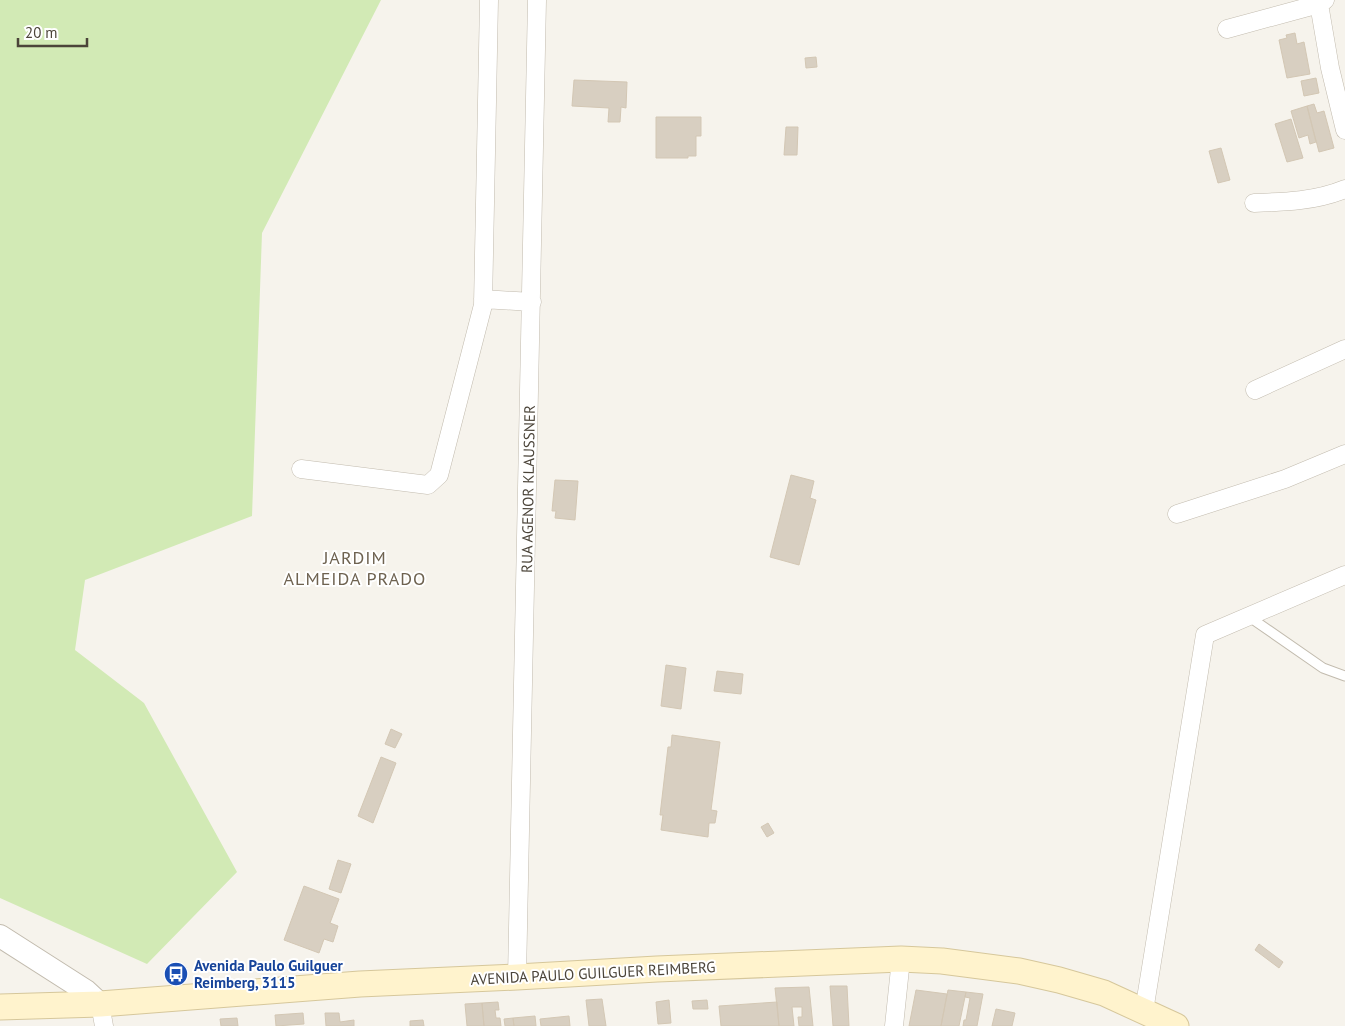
<svg xmlns="http://www.w3.org/2000/svg" width="1345" height="1026" viewBox="0 0 1345 1026" font-family="'PT Sans',sans-serif">
	<style>
		.green { fill: #d2eab5 }
		.building { fill: #d8cfc1; stroke: #d3c7b4 }
		.lines { fill: none; stroke-linecap: round; stroke-linejoin: round }
		.service-casing { stroke: #c2bbae; stroke-width: 11 }
		.minor-casing { stroke: #c2bbae; stroke-width: 19 }
		.tertiary-casing { stroke: #c2bbae; stroke-width: 24 }
		.secondary-casing { stroke: #d6c79b; stroke-width: 27 }
		.service { stroke: #fff; stroke-width: 9 }
		.minor { stroke: #fff; stroke-width: 18 }
		.tertiary { stroke: #fff; stroke-width: 22 }
		.secondary { stroke: #fff3cd; stroke-width: 25 }
		.labels { text-anchor: middle; dominant-baseline: central; stroke-width: 4; stroke-linejoin: round; paint-order: stroke }
		.street-label { font-size: 15px; fill: #4b4439; stroke: #fff }
		.transit-label { font-size: 15px; font-weight: bold; fill: #164399; stroke: #fff; text-anchor: start }
		.quarter-label { font-size: 18px; letter-spacing: 1px; fill: #6e6250; stroke: #fff }
	</style>
	<rect width="100%" height="100%" fill="#f6f3ec"/>
	<path class="green" d="M0,0H381L262,233L252,516L85,580L75,650L144,703L237,872L147,964L0,898Z"/>
	<path class="building" d="M1295,33L1297,44L1304,42L1310,74L1287,78L1279,40L1287,38L1286,35Z
		M816,57L817,67L806,68L805,58Z
		M1316,78L1319,93L1304,96L1301,81Z
		M574,80L627,82L626,108L621,107L620,122H608L609,108L572,106Z
		M1314,104L1317,113L1324,111L1334,148L1319,152L1307,106Z
		M1307,106L1316,142L1310,144L1308,135L1299,138L1291,111Z
		M656,117H701V136H696V156H688V158H656Z
		M1291,119L1303,158L1287,162L1275,124Z
		M786,127H798L797,155H784Z
		M1221,148L1230,180L1218,183L1209,151Z
		M791,475L814,481L810,498L816,500L799,565L770,557Z
		M555,480L578,481L575,520L555,518L556,511H552Z
		M666,665L686,668L681,709L661,706Z
		M717,671L743,674L741,694L714,691Z
		M391,729L402,734L395,748L385,744Z
		M672,735L720,742L711,810L717,811L715,823H709L708,837L661,830L663,815H660L668,747H671Z
		M381,757L396,763L373,823L358,816Z
		M768,823L774,833L767,837L761,827Z
		M338,860L351,864L341,893L329,889Z
		M304,886L339,899L330,923L338,926L333,942L324,939L319,953L284,940Z
		M1259,944L1283,962L1279,968L1255,950Z
		M830,986H847L849,1026H833Z
		M809,987L813,1026H799L798,1017H802V1007H792L794,1026H779L775,988Z
		M916,990L947,994L941,1026H909Z
		M948,990L966,992L959,1026H941Z
		M966,992L983,994L977,1026H963L964,1020H966L970,998L965,997Z
		M602,999L606,1026H589L586,1000Z
		M669,1000L671,1023L658,1024L656,1002Z
		M707,1000L708,1009H693L692,1001Z
		M498,1002L499,1010H495L496,1018H500L501,1026H484L482,1003Z
		M777,1002L779,1026H721L719,1006Z
		M482,1003L484,1026H467L465,1004Z
		M996,1009L1015,1013L1012,1026H992Z
		M303,1013L304,1024L276,1026L275,1015Z
		M325,1013H339L340,1022L354,1020V1026H326Z
		M535,1016L536,1026H514L513,1018Z
		M569,1016L570,1026H541L540,1019Z
		M237,1018L238,1026H221L220,1019Z
		M513,1018L514,1026H505L504,1019Z
		M423,1020L424,1026H410V1021Z"/>
	<g class="lines">
		<g class="service-casing">
			<path id="service" d="M1248,616L1323,668L1345,676"/>
		</g>
		<g class="minor-casing">
			<path id="minor" d="M1319,4L1330,68L1345,130
				M1227,29L1319,4L1325,0
				M1254,203C1285,202 1316,201 1345,189
				M483,299L532,302
				M1255,390L1345,349
				M301,469L428,485L439,475L483,305L489,0
				M1177,514L1285,479L1345,454
				M517,977L537,0
				M100,1004L104,1026
				M1144,1011L1205,635L1345,575
				M894,1026L901,959"/>
		</g>
		<g class="tertiary-casing">
			<path id="tertiary" d="M0,936L86,991L100,1004"/>
		</g>
		<g class="secondary-casing">
			<path id="secondary" d="M0,1007L100,1004L360,984L517,977L657,969L901,959L942,961L1019,971L1059,980L1104,993L1176,1026"/>
		</g>
		<use href="#service" class="service"/>
		<use href="#minor" class="minor"/>
		<use href="#tertiary" class="tertiary"/>
		<use href="#secondary" class="secondary"/>
	</g>
	<defs>
		<g id="bus-disc" transform="scale(1.25)"><circle r="9.5" fill="#1a4fb4" stroke="#fff"/><path d="M-5-6H5V4H4V6H2V4H-2V6H-4V4H-5ZM-3.5-4V0h7V-4ZM-3.5 1.2v1.5H-2V1.2ZM2 1.2v1.5H3.5V1.2Z" fill="#fff"/></g>
	</defs>
	<g fill-rule="evenodd">
		<use href="#bus-disc" x="176" y="974"/>
	</g>
	<g class="labels">
		<g class="street-label">
			<text transform="translate(528 489) rotate(-89)">RUA AGENOR KLAUSSNER</text>
			<text transform="translate(593 973) rotate(-3)">AVENIDA PAULO GUILGUER REIMBERG</text>
		</g>
		<g class="transit-label">
			<text x="194" y="965">Avenida Paulo Guilguer<tspan x="194" dy="17">Reimberg, 3115</tspan></text>
		</g>
		<g class="quarter-label">
			<text x="355" y="557">JARDIM<tspan x="355" dy="21">ALMEIDA PRADO</tspan></text>
		</g>
	</g>
	<path d="M18 38v8h69v-8" fill="none" stroke="#4b4439" stroke-width="2.5"/>
	<text x="25" y="38" font-size="15" fill="#4b4439" stroke="#ffffff" stroke-width="4" paint-order="stroke">20 m</text>
</svg>
